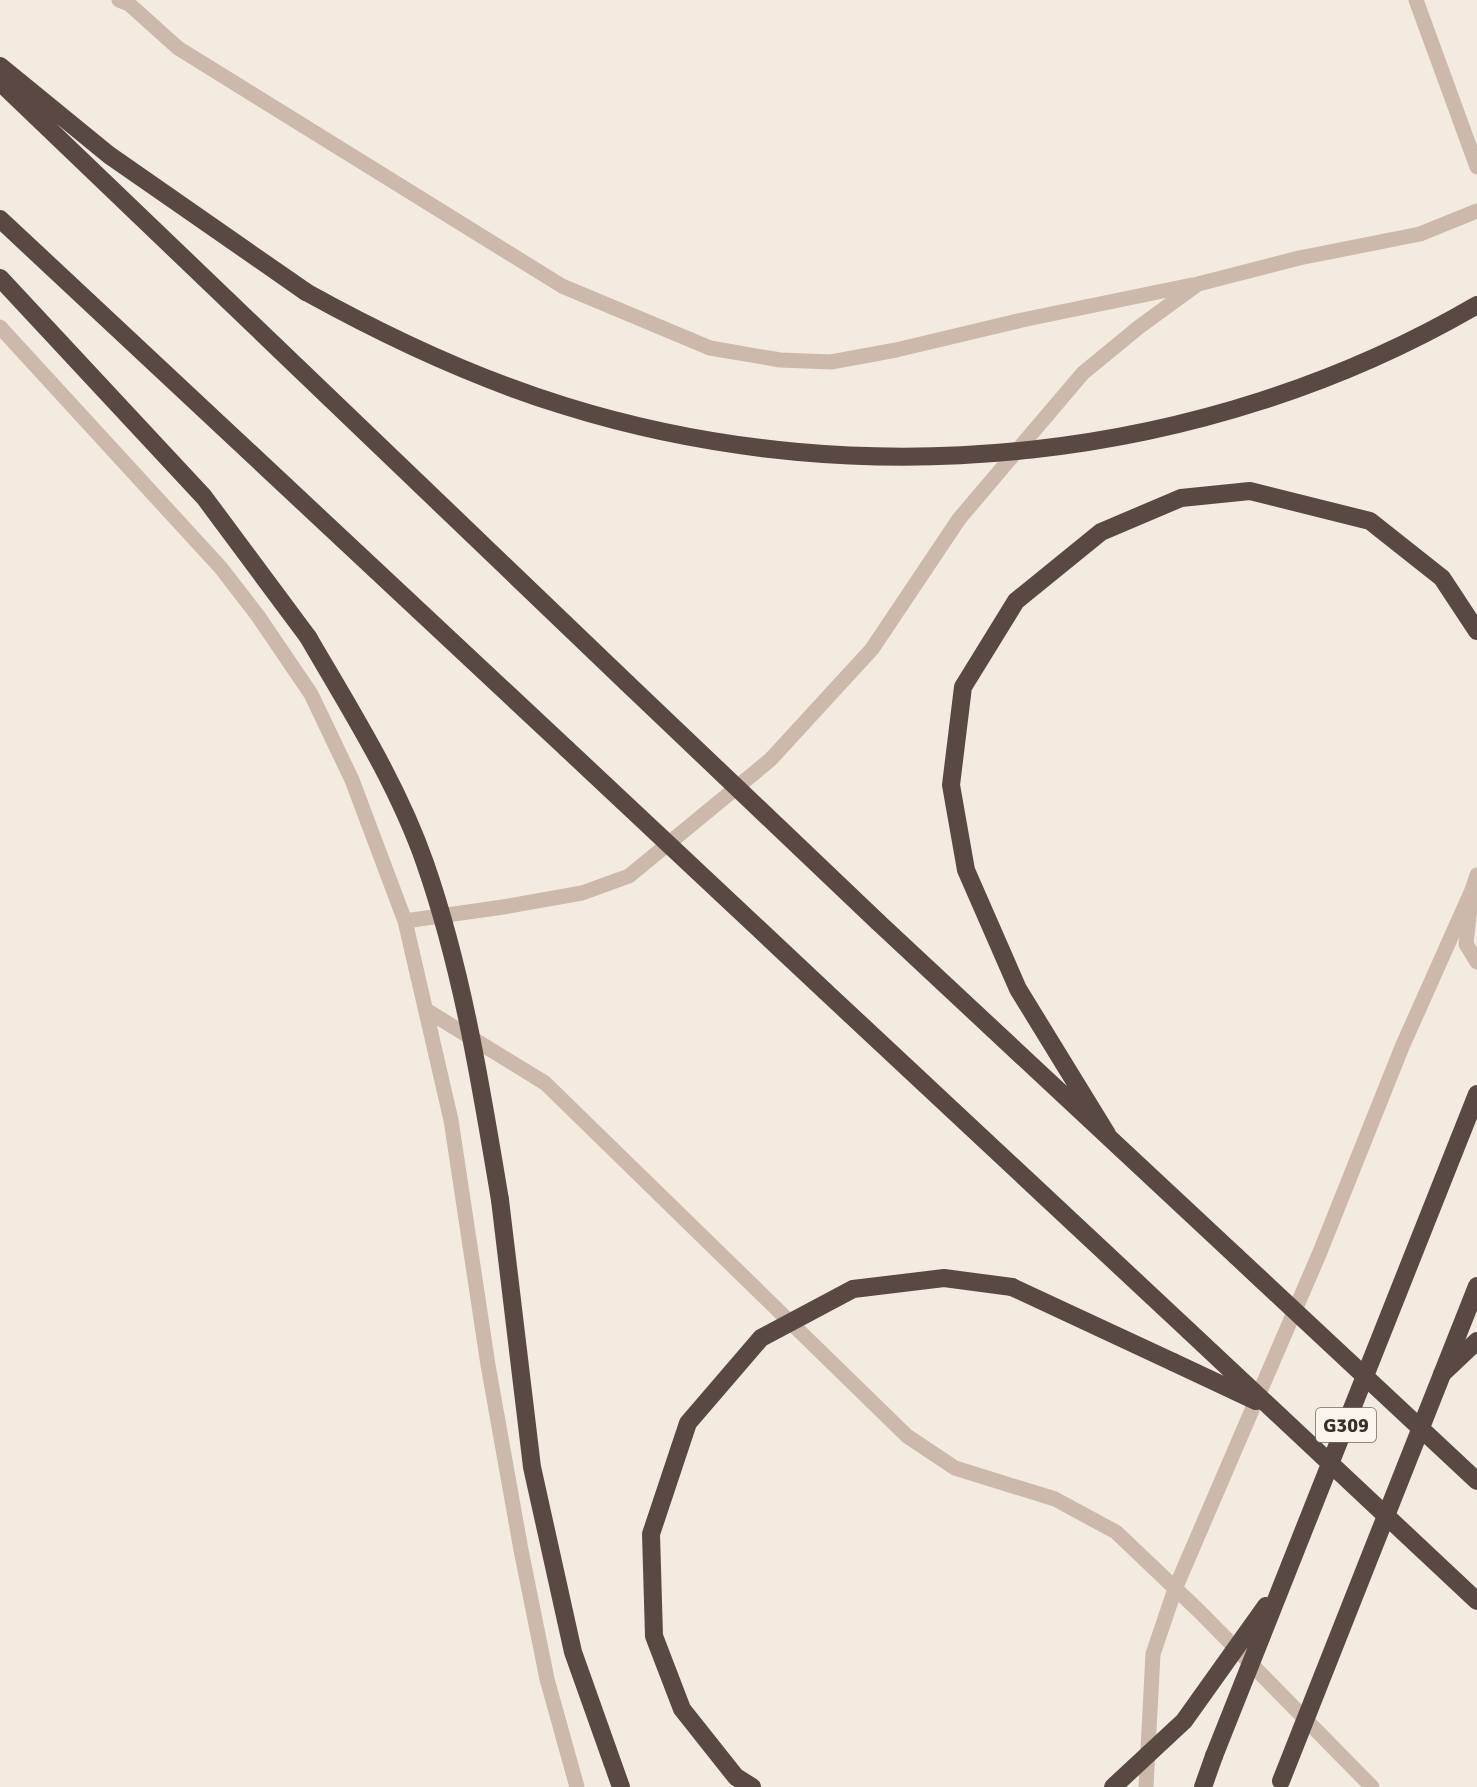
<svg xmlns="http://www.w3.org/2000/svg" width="1477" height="1787" viewBox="0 0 1477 1787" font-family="Signika,sans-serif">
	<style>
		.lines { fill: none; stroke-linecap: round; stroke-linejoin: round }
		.minor { stroke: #ccb9ab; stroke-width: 15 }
		.highway { stroke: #5a4942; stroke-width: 18 }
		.highway-bridge { stroke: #5a4942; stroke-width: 18 }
		.labels { text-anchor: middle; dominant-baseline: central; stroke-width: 6; stroke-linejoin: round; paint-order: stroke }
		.shield { fill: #faf4ed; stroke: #746a64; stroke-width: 1.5 }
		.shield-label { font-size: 20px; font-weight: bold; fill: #3a2f2a }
	</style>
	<rect width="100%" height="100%" fill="#f3eae0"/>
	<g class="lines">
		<path class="minor" d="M119,0L129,4L178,48L562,286L710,348L780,360L831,362L896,350L1022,320L1192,285
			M1416,0L1477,167
			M0,327L221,568L258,616L311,694L352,780L405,921L451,1120L488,1365L521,1550L547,1679L577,1787
			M1477,875L1472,890L1466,944L1477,962
			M405,921L503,907L582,893L629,876L770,760L872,649L959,519L1083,373L1139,327L1198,284L1299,258L1420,234L1477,211
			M426,1010L545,1083L907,1436L955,1468L1055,1499L1116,1532L1200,1612L1372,1787
			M1146,1787L1153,1654L1175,1589L1320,1252L1402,1047L1472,890"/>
		<path class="highway" d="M0,66L109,155L306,292
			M0,82L627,683
			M0,219L567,749
			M0,278L204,497L308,637
			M878,922L1236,1256
			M825,991L1189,1331
			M1107,1134L1018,989L966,870L951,785L963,687L1016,601L1101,532L1181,498L1250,491L1370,521L1442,578L1477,631
			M500,1200L532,1467L573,1652L621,1787
			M1012,1287L1173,1362
			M1442,1374L1477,1341
			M1203,1787L1214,1756"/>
		<path class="highway-bridge" d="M306,292C389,338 474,378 565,406C864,499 1206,463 1477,305
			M308,637C351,711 397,783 425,863C463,972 481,1087 500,1200
			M627,683L878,922
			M567,749L825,991
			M1236,1256L1477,1481
			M1189,1331L1477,1601
			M1173,1362L1256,1401
			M1214,1756L1477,1094
			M1281,1781L1477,1286
			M752,1787L736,1777L682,1709L654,1636L651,1534L688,1423L761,1338L853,1289L944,1278L1012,1287
			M1113,1787L1184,1721L1266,1606"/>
	</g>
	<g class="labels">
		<rect class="shield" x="1316" y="1408" width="60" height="34" rx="4.5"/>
		<g class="shield-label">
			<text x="1346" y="1425">G309</text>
		</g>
	</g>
</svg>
